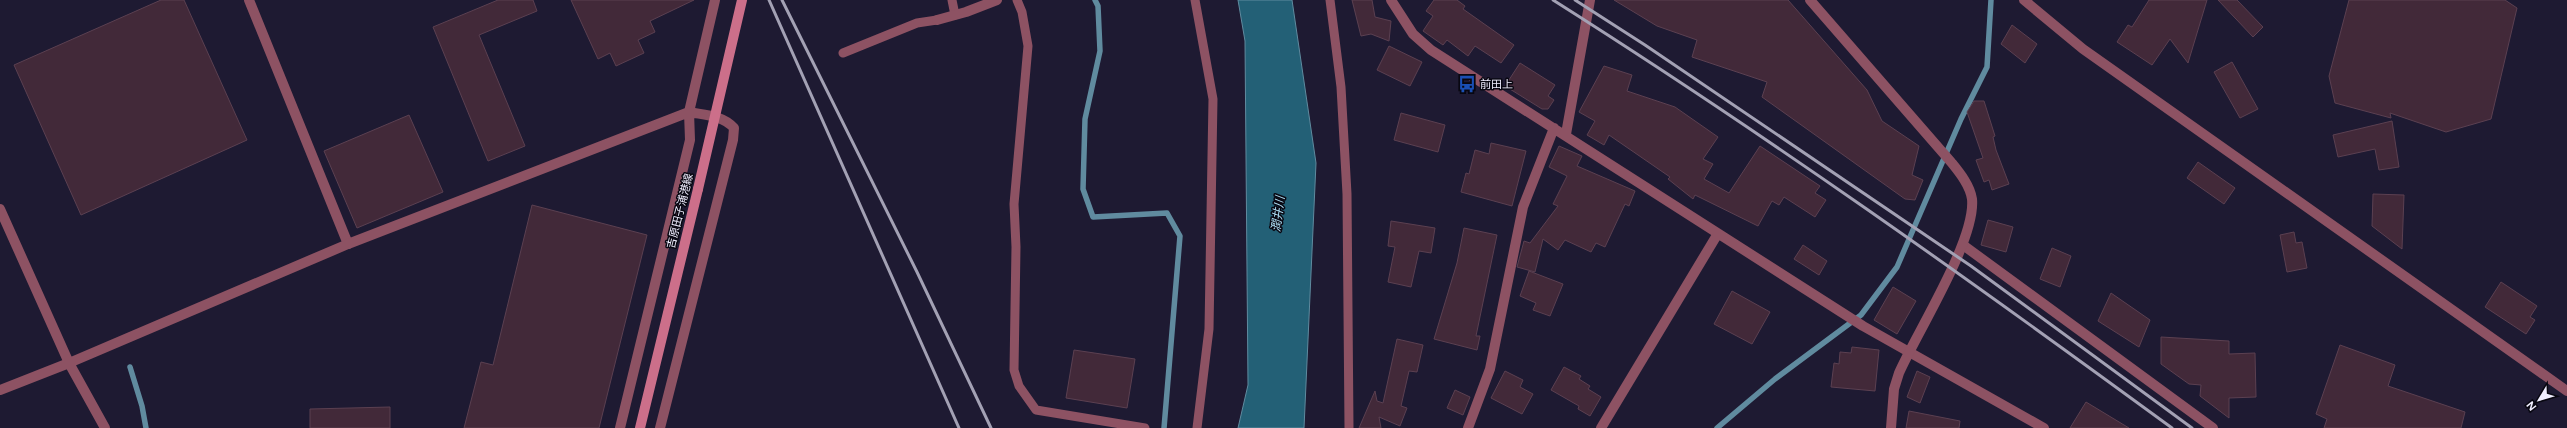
<svg xmlns="http://www.w3.org/2000/svg" width="2567" height="428" viewBox="0 0 2567 428" font-family="Figtree,'Noto Sans JP',sans-serif">
	<style>
		.water { fill: #236076; stroke: #608b9f }
		.lines { fill: none; stroke-linecap: round; stroke-linejoin: round }
		.stream { stroke: #608b9f; stroke-width: 5.5 }
		.building { fill: #422939; stroke: #5b4051 }
		.service { stroke: #8d5263; stroke-width: 9 }
		.minor { stroke: #8d5263; stroke-width: 10 }
		.tertiary { stroke: #8d5263; stroke-width: 10 }
		.secondary { stroke: #cc6f8a; stroke-width: 10 }
		.rail { stroke: #a3a1b4; stroke-width: 3 }
		.secondary-bridge { stroke: #cc6f8a; stroke-width: 10 }
		.labels { text-anchor: middle; dominant-baseline: central; stroke-width: 3; stroke-linejoin: round; paint-order: stroke }
		.poi-label { font-size: 11px; fill: #f0eeff; stroke: #080711; text-anchor: start }
		.street-label { font-size: 11px; fill: #f0eeff; stroke: #080711 }
		.water-label { font-size: 12px; font-style: italic; fill: #addef4; stroke: #080711 }
	</style>
	<rect width="100%" height="100%" fill="#1e1a32"/>
	<path class="water" d="M1238,0H1292L1316,163L1304,428H1238L1248,385L1245,41Z"/>
	<g class="lines">
		<path class="stream" d="M1095,0L1098,6L1100,51L1085,119L1083,189L1093,217L1167,213L1180,236L1164,428
			M130,367L142,406L146,428
			M1717,428L1775,379L1861,315L1897,267L1961,119L1987,67L1991,0"/>
	</g>
	<path class="building" d="M161,0H184L247,140L81,215L14,65Z
		M498,0H533L537,11L479,35L525,146L488,161L433,27Z
		M571,0H694L650,21L655,32L638,40L644,53L616,66L610,53L598,59Z
		M1352,0H1372L1375,17L1391,21L1389,41L1371,34L1361,36Z
		M1434,0H1457L1465,6L1463,9L1514,45L1501,63L1475,46L1468,56L1447,40L1443,45L1423,31L1433,16L1426,11Z
		M1614,0H1788L1867,90L1882,121L1919,146L1912,175L1923,180L1915,200L1905,199L1762,97L1767,82L1692,57L1697,40L1657,26Z
		M2149,0H2207L2188,63L2170,39L2152,65L2117,42L2128,25L2132,27Z
		M2218,0H2237L2263,27L2253,37Z
		M2349,0H2505L2517,8L2491,119L2446,132L2390,113L2391,118L2335,103L2329,76Z
		M2012,25L2037,44L2025,63L2001,44Z
		M1389,46L1422,62L1410,86L1377,70Z
		M2232,62L2258,109L2240,118L2214,72Z
		M1520,63L1555,85L1548,96L1554,100L1548,109H1542L1505,86Z
		M1604,66L1632,75L1627,91L1675,107L1718,137L1703,159L1713,164L1704,179L1729,193L1760,146L1820,186L1815,193L1826,200L1815,217L1784,197L1779,205L1772,201L1758,226L1695,195L1693,199L1668,179L1670,177L1609,135L1604,145L1587,135L1595,121L1579,112Z
		M1974,101H1984L1995,136L1993,137L1996,150L2009,184L1992,190L1989,180L1984,182L1976,160L1983,158L1967,112Z
		M1401,113L1445,125L1438,152L1394,140Z
		M409,115L443,192L357,228L324,151Z
		M2392,121L2399,167L2379,170L2375,149L2338,157L2333,135Z
		M1491,143L1526,151L1512,206L1461,192L1466,173L1469,174L1475,150L1489,154Z
		M1559,146L1582,156L1577,166L1635,191L1629,206L1625,204L1605,247L1596,243L1591,252L1565,240L1558,250L1543,239L1535,272L1517,267L1524,241L1530,243L1558,206L1553,204L1567,176L1549,167Z
		M2198,162L2235,188L2224,204L2187,178Z
		M2373,194L2404,195L2402,249L2372,226Z
		M532,205L647,235L599,428H464L481,362L493,365Z
		M1988,220L2013,227L2006,252L1981,245Z
		M1391,221L1435,228L1431,253L1419,251L1411,287L1388,282L1395,247L1388,246Z
		M1464,228L1497,235L1476,336H1480L1477,350L1434,339L1457,263Z
		M2294,232L2296,243L2302,242L2307,268L2287,272L2280,235Z
		M1803,245L1827,261L1819,275L1794,259Z
		M2052,248L2071,256L2060,287L2040,279Z
		M1529,271L1563,284L1550,316L1533,310L1536,303L1520,296Z
		M2501,282L2537,306L2530,317L2535,320L2526,334L2485,307Z
		M1893,287L1916,301L1897,334L1874,320Z
		M1732,291L1770,312L1752,344L1714,324Z
		M2111,293L2150,320L2139,347L2098,321Z
		M2161,337L2229,341V354L2255,353L2256,397L2229,398V418L2200,396L2201,385L2189,384L2161,364Z
		M1397,339L1423,345L1417,372L1409,371L1401,406L1407,408L1400,426L1379,417L1381,428H1359L1375,391L1377,401L1383,403Z
		M2340,345L2395,365L2388,386L2465,412L2461,428H2324L2327,419L2316,414Z
		M1852,347L1879,350L1875,391L1831,387L1834,363L1839,364L1840,352L1851,353Z
		M1074,350L1135,359L1127,408L1066,398Z
		M1564,367L1581,376L1579,379L1590,386L1588,389L1601,397L1590,416L1578,409L1579,406L1551,390Z
		M1505,371L1523,380L1520,387L1533,394L1522,414L1491,398Z
		M1917,371L1930,377L1920,403L1907,397Z
		M1455,390L1470,397L1463,415L1447,408Z
		M2086,402L2129,428H2070Z
		M390,407V428H310V409Z
		M1909,411L1960,421L1959,428H1906Z"/>
	<g class="lines">
		<path class="service" d="M952,0L955,15
			M1017,0L1022,12L1028,46L1014,204L1016,247L1014,370L1019,386L1036,410L1145,428
			M1195,0L1213,99L1209,329L1197,428
			M1330,0L1341,87L1347,194L1349,428
			M843,53L917,23L937,20"/>
		<path class="minor" d="M249,0L348,244
			M1391,0L1413,34L1431,50L1863,326L2044,428
			M937,20L966,12L997,0
			M1566,134L1590,0
			M1963,245L2213,428
			M1468,428L1490,369L1523,207L1554,128
			M1601,428L1717,235"/>
		<path class="tertiary" d="M1810,0L1951,162C1959,172 1970,185 1972,199C1976,240 1917,332 1899,373L1894,389L1891,428
			M2024,0L2083,49L2567,391
			M0,209L69,363L105,428
			M0,390L69,363L348,244L689,112C704,115 723,115 734,128L733,140L660,428
			M620,428L690,140L689,112L715,0"/>
		<path class="secondary" d="M640,428L698,189"/>
		<path class="rail" d="M769,0L959,428
			M782,0L917,272L991,428
			M1553,0C1765,134 1970,280 2172,428
			M1575,0L1645,45L1971,266L2192,428"/>
		<path class="secondary-bridge" d="M698,189L742,0"/>
	</g>
	<defs>
		<g id="bus-bare" transform="scale(1.38)"><path d="M-5-6H5V4H4V6H2V4H-2V6H-4V4H-5ZM-3.5-4V0h7V-4ZM-3.5 1.2v1.5H-2V1.2ZM2 1.2v1.5H3.5V1.2Z" fill="#1a4fb4" stroke="#080711" stroke-width="2.5" paint-order="stroke"/></g>
	</defs>
	<g fill-rule="evenodd">
		<use href="#bus-bare" x="1467" y="84"/>
	</g>
	<g class="labels">
		<g class="poi-label">
			<text x="1480" y="84">前田上</text>
		</g>
		<g class="street-label">
			<text transform="translate(680 211) rotate(-76)">吉原田子浦港線</text>
		</g>
		<g class="water-label">
			<text transform="translate(1278 214) rotate(-83)">潤井川</text>
		</g>
	</g>
	<g transform="translate(2539 400) rotate(232)" stroke="#080711" stroke-width="3" paint-order="stroke">
	<path d="M0-3L7 15L0 10L-7 15Z" fill="#f0eeff"/>
	<text y="-6" font-size="11" font-weight="bold" text-anchor="middle" fill="#f0eeff">N</text>
	</g>
</svg>
